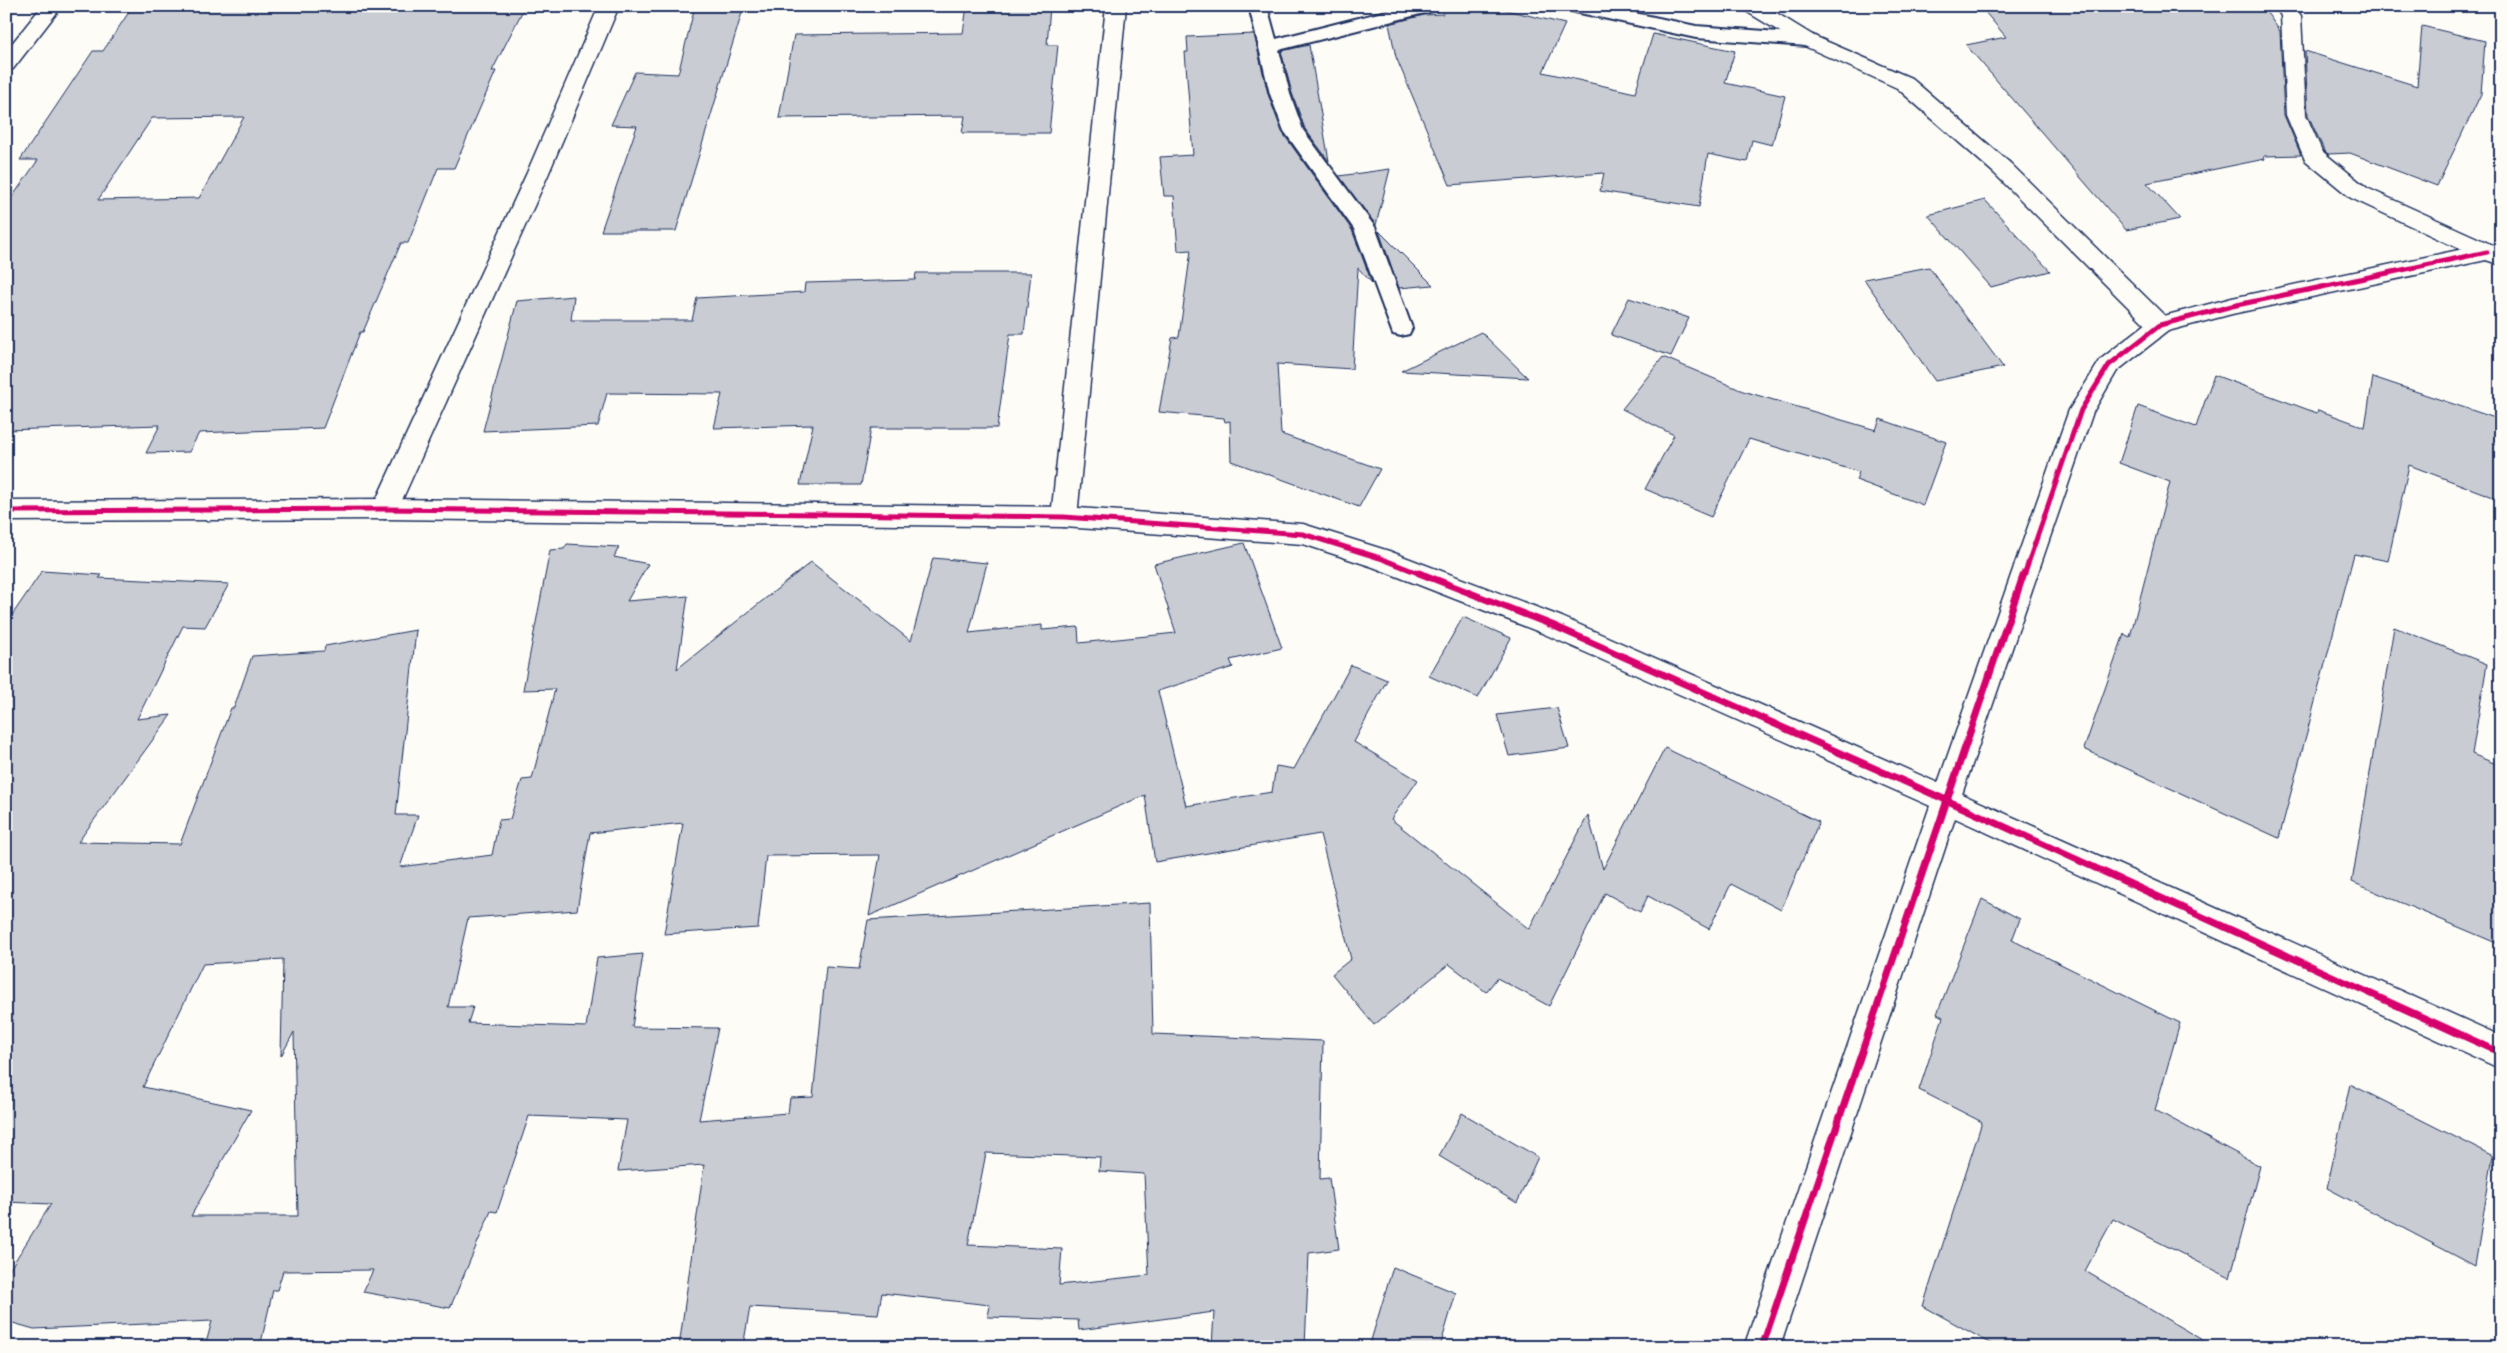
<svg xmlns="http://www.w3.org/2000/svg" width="2507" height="1353" viewBox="0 0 2507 1353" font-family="'Architects Daughter',sans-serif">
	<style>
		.building { fill: #c9ccd3; stroke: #1b2f5e; fill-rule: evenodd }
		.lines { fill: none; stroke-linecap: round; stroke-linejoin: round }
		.lane-casing { stroke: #1b2f5e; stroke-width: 4 }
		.street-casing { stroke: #1b2f5e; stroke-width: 3 }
		.secondary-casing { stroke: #1b2f5e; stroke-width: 3 }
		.lane { fill: #fdfcf7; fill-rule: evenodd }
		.street { fill: #fdfcf7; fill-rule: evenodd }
		.secondary { fill: #fdfcf7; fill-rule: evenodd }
		.cycleway-far1-casing { stroke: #fdfcf7; stroke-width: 8 }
		.cycleway-casing { stroke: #fdfcf7; stroke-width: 10 }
		.cycleway-far1 { stroke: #d6006c; stroke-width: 5 }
		.cycleway { stroke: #d6006c; stroke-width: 7 }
	</style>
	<rect width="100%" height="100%" fill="#fdfcf7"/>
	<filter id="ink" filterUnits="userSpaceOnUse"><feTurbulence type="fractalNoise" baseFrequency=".02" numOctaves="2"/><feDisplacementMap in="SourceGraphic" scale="10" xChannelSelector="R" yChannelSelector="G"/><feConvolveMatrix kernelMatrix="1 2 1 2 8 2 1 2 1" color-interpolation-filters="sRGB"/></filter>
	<g filter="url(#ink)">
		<path class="building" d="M133,6H525L492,71H496L454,168H438L408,243H401L363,332H360L323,428L199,433L189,452L146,453L160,425L6,430V206L38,160H20L93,51H103ZM244,117L199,198L98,200L152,118Z
			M695,6H744L676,231H601L637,126L611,125L635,72L678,74Z
			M967,6H1050L1047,45H1058L1049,133H962L965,116L779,118L794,35L963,33Z
			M1489,6L1565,24L1543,72L1635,93L1653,34L1735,51L1725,83L1785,96L1772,145L1752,140L1747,162L1708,154L1699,207L1600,191L1604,173L1450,185L1396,57L1389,24L1424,15L1443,14L1442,10Z
			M1980,6H2262L2280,31L2284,115L2301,155L2264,156L2265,159L2147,183L2180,219L2126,230L1966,45L2006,37Z
			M2422,26L2485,41L2481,94L2437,186L2350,153L2328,154L2324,150L2308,115L2305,51L2417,86Z
			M1254,34L1268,94L1282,132L1352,230L1372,283L1358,268L1352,369L1277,364L1281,434L1380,469L1359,507L1231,461L1230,421L1225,422L1224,418L1159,412L1172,338L1179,337L1191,250L1178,251L1174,196H1164L1160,157L1193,155L1185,52H1188L1187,37Z
			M1309,45L1329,161L1305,129L1292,93L1281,51Z
			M1390,169L1376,225L1339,176Z
			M1985,200L2050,271L1991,287L1928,215Z
			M1379,231L1433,285L1399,288Z
			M1929,267L2003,367L1935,381L1864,279Z
			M916,273H1031L1024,334H1010L997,428H871L861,485H800L813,425L714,428L722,394L607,393L598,426L483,431L517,301L574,296L571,320H692L697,298L804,292L805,283L915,280Z
			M1629,298L1689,318L1671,356L1611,335Z
			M1481,332L1528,378L1401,371Z
			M1663,357L1743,391L1876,430L1880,419L1946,442L1923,505L1856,480L1859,472L1749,439L1711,517L1645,489L1674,435L1622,409Z
			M2214,375L2317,413L2318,410L2365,427L2373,377L2501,420V500L2409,465L2388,561L2354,554L2279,838L2084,749L2124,634L2130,637L2170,482L2119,463L2138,406L2196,427Z
			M1244,543L1282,648L1230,660L1233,667L1158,691L1186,806L1272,792L1276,766L1294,769L1351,665L1387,680L1354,742L1418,780L1391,819L1529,929L1588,815L1603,869L1665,748L1819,822L1781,910L1731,884L1709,929L1648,896L1640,912L1605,893L1549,1006L1497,978L1486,992L1449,964L1374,1025L1332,974L1351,959L1320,834L1155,862L1145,795L869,916L880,855L766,856L758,928L664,934L683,823L590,833L577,910L468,918L448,1007H473L468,1023L586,1027L597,958L643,954L632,1027L718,1028L699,1120L788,1113L790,1098L813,1097L826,967L859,969L868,920L1150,903L1153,1034L1323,1041L1320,1179L1329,1178L1339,1249L1309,1253L1305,1347H1212L1214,1312L1079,1330L1078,1320L988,1317L990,1305L882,1293L878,1314L750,1307L743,1347H679L704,1165L618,1171L627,1120L529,1116L497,1212L491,1211L450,1308L363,1292L373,1270L283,1271L277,1290H273L260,1347H205L212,1321L34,1329L6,1321V1275L51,1204L6,1202V624L42,571L102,575L99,578L229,584L205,627L183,626L137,719L171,715L78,842L180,844L231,708H234L252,656L324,651L325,646L416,630L396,815H418L400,867L492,855L499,820L510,819L522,780L532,779L555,689L523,690L550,550L564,549L567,544L619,547L614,557L648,564L627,601L688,596L677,669L811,562L911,641L933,558L987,563L969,633L1042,625V630L1078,627L1079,643L1176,633L1154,564ZM283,959L281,1056L294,1032L298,1216H191L251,1110L143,1087L203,964ZM986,1153L1100,1157L1099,1171L1144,1174L1149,1275L1059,1285L1062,1249L968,1245Z
			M1463,617L1511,638L1478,698L1429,676Z
			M2394,627L2487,664L2472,754L2501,766V945L2352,882Z
			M1557,708L1569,748L1509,756L1497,715Z
			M1982,899L2020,919L2012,940L2180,1023L2155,1110L2260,1166L2230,1278L2113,1219L2085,1271L2214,1347H1997L1923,1306L1982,1122L1919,1090L1943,1017L1937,1014Z
			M2350,1084L2493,1156L2475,1266L2327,1188Z
			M1462,1113L1538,1157L1517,1203L1439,1156Z
			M1393,1267L1456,1293L1440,1347H1369Z"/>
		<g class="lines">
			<g class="lane-casing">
				<path id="lane" d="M1249,6H1267L1276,39L1406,6H1438L1436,10L1279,50L1290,94L1303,130L1375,227L1412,328L1409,334L1401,336L1393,334L1354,229L1284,131L1270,94Z
					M1566,6H1602L1696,26L1807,34L1814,36L1816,40L1814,44L1807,46L1696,38L1575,12L1568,10Z"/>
			</g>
			<g class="street-casing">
				<path id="street" d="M42,6H62L13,69L6,71V51Z
					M599,6H619L548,175L398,509L394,516L385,519L376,516L372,509L526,175Z
					M1106,6H1126L1077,517L1073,524L1064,527L1055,524L1051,517Z
					M1741,6H1765L1814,36L1911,78L2010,163L2168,319L2172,325L2168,331L2160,333L2152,331L1994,173L1897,88L1800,44L1744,10Z
					M2275,6H2295L2301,16L2306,115L2322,151L2367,188L2495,246L2498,252L2495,258L2487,260L2479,258L2351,198L2305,160L2286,115L2281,16Z
					M1946,787L2501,1036V1069L1955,818L1780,1347H1744L1932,800L1936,791Z"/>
			</g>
			<g class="secondary-casing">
				<path id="secondary" d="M2487,244L2501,249V265L2486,260L2232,314L2168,331L2117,371L2093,412L1960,800L1956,809L1946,813L1542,633L1373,567L1303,544L1064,527L385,519L6,521V501L385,499L1064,507L1303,524L1389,551L1562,617L1938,783L2069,410L2101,359L2152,319L2160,317L2232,298Z"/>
			</g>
			<use href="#lane" class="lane"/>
			<use href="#street" class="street"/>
			<use href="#secondary" class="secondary"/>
			<g class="cycleway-far1-casing">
				<path id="cycleway-far1" d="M6,511L385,509L1064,517L1303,534L1380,558L1423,575
					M2024,575L2081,410L2109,365L2160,325L2232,306L2487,252"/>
			</g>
			<g class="cycleway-casing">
				<path id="cycleway" d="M1419,573L1552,625L1946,800L2501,1053
					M1762,1347L2024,573"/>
			</g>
			<use href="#cycleway-far1" class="cycleway-far1"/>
			<use href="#cycleway" class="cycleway"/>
		</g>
	</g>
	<rect width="2507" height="1353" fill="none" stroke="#fdfcf7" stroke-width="25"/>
	<rect x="12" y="12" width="2482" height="1328" fill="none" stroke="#1b2f5e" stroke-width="2" filter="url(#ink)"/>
</svg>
